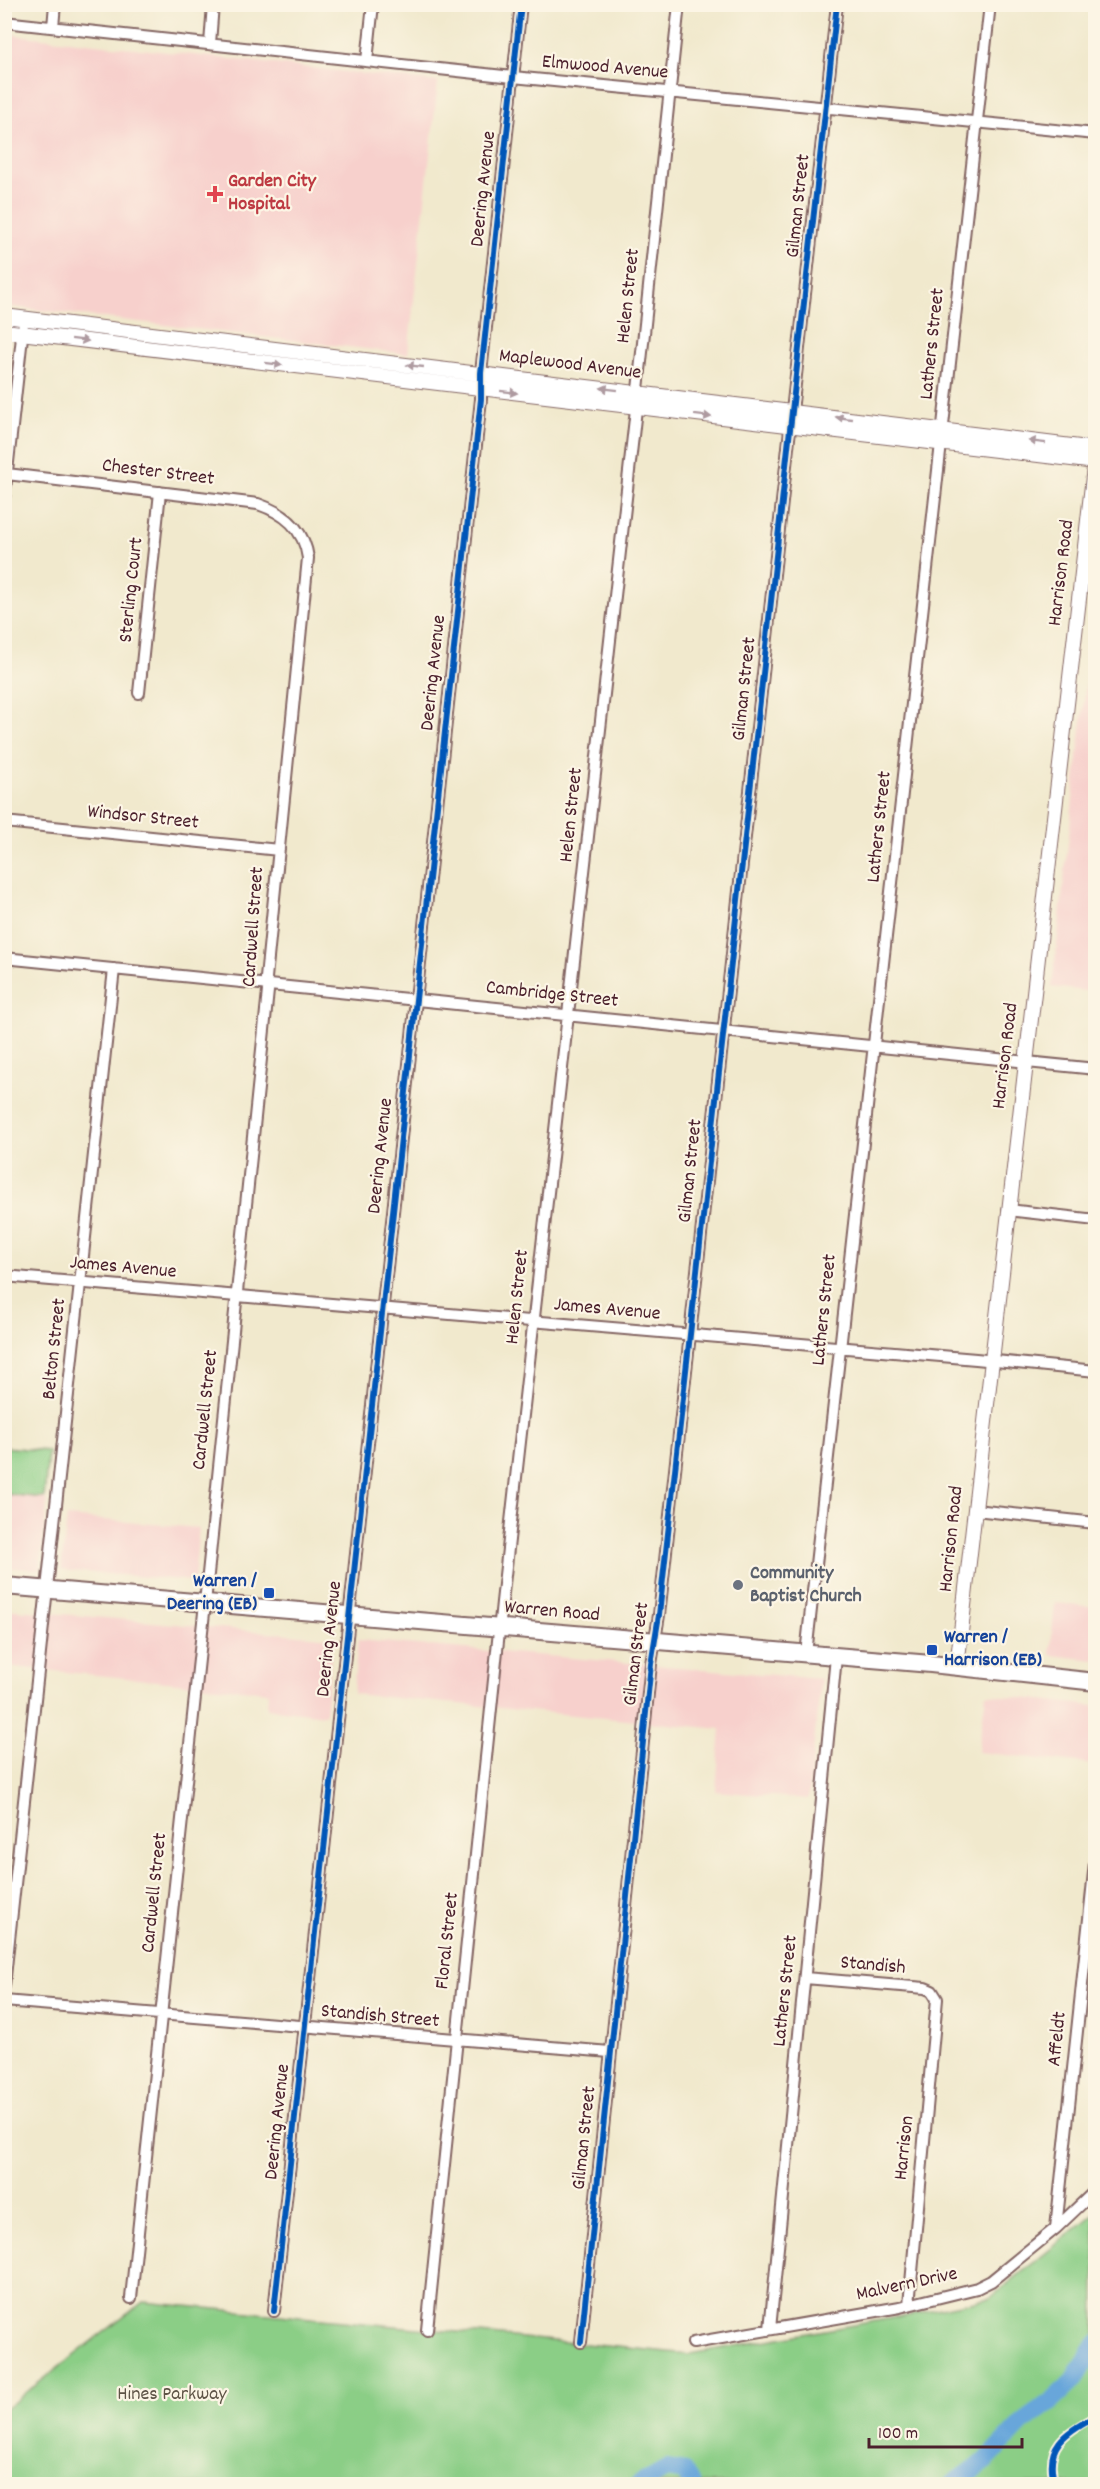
<svg xmlns="http://www.w3.org/2000/svg" width="1100" height="2489" viewBox="0 0 1100 2489" font-family="Dekko,sans-serif">
	<style>
		.built { fill: #f7d0cc }
		.green { fill: #8bce86; stroke: #6a7658; stroke-width: 1.5 }
		.lines { fill: none; stroke-linecap: round; stroke-linejoin: round }
		.river { stroke: #68a6da; stroke-width: 18 }
		.minor-casing { stroke: #846664; stroke-width: 14 }
		.tertiary-casing { stroke: #846664; stroke-width: 16 }
		.secondary-casing { stroke: #846664; stroke-width: 20 }
		.minor { stroke: #fff; stroke-width: 10 }
		.tertiary { stroke: #fff; stroke-width: 14 }
		.secondary { stroke: #fff; stroke-width: 16 }
		.cycleway-casing { stroke: #fcf5e5; stroke-width: 10 }
		.cycleway { stroke: #0057b8; stroke-width: 6 }
		.oneway { fill: #ae9aa0 }
		.health-dot { fill: #e0444e; stroke: #fcf5e5; stroke-width: 2 }
		.worship-dot { fill: #6b7280; stroke: #fcf5e5; stroke-width: 2 }
		.transit-dot { fill: #1a4fb4; stroke: #fcf5e5; stroke-width: 2 }
		.labels { text-anchor: middle; dominant-baseline: central; stroke-width: 4.5; stroke-linejoin: round; paint-order: stroke }
		.street-label { font-size: 20px; fill: #4a1f2b; stroke: #fcf5e5 }
		.health-label { font-size: 20px; font-weight: bold; fill: #be3a42; stroke: #fcf5e5; text-anchor: start }
		.worship-label { font-size: 20px; font-weight: bold; fill: #5b616d; stroke: #fcf5e5; text-anchor: start }
		.transit-label { font-size: 20px; font-weight: bold; fill: #164399; stroke: #fcf5e5; text-anchor: end }
		.park-label { font-size: 20px; fill: #5e5446; stroke: #fcf5e5 }
	</style>
	<rect width="100%" height="100%" fill="#fcf5e5"/>
	<filter id="ink" filterUnits="userSpaceOnUse"><feTurbulence type="fractalNoise" baseFrequency=".0167" numOctaves="2"/><feDisplacementMap in="SourceGraphic" scale="12" xChannelSelector="R" yChannelSelector="G"/><feConvolveMatrix kernelMatrix="1 2 1 2 8 2 1 2 1" color-interpolation-filters="sRGB"/></filter>
	<filter id="wash" filterUnits="userSpaceOnUse"><feTurbulence type="fractalNoise" baseFrequency=".008" numOctaves="4" result="noise"/><feDisplacementMap in="SourceGraphic" scale="24" xChannelSelector="R" yChannelSelector="G"/><feGaussianBlur stdDeviation="1.35" result="paint"/><feColorMatrix in="noise" values="0 0 0 0 0 0 0 0 0 0 0 0 0 0 0 0 0 1.4 0 .05"/><feComposite in="paint" operator="in"/></filter>
	<g filter="url(#wash)">
		<rect width="100%" height="100%" fill="#f1e9cd"/>
		<path class="built" d="M5,34L438,82L408,354L5,306Z
			M1095,603V992L1052,987Z
			M4,1494L44,1498L47,1502L40,1570L5,1567Z
			M67,1517L199,1528L194,1581L61,1570Z
			M1055,1603L1095,1607V1660L1050,1655Z
			M4,1609L333,1638L325,1715L267,1708L268,1692L5,1666Z
			M358,1640L821,1679L808,1799L716,1791L721,1729L353,1694Z
			M986,1694L1095,1706V1765L978,1752Z"/>
		<path class="green" d="M4,1447L48,1451L44,1498L5,1494Z
			M1095,2213V2484H5V2409L143,2302L690,2354L887,2319L990,2298Z"/>
		<g class="lines">
			<path class="river" d="M640,2484L666,2469L685,2472L691,2484
				M953,2484L987,2460L1022,2423L1053,2400L1074,2380L1096,2344"/>
		</g>
	</g>
	<g filter="url(#ink)">
		<g class="lines">
			<g class="minor-casing">
				<path id="minor" d="M4,22L513,77L1096,134
					M53,27L55,4
					M210,44L213,4
					M367,61L373,4
					M7,474L258,504C284,513 304,528 308,558L266,978L268,991L205,1603L131,2298
					M4,498L23,328
					M139,693L160,492
					M4,822L279,850
					M4,958L1096,1069
					M1008,1210L1096,1220
					M4,1276L976,1359L1096,1371
					M975,1510L1096,1523
					M806,1654L990,4
					M805,1978L925,1988L932,1991L937,1999L909,2305
					M4,1986L114,969
					M4,2001L610,2052
					M1056,2228L1096,1853
					M274,2311L481,399V373L521,4
					M770,2329L836,1657
					M427,2330L502,1602L635,418L679,4
					M581,2342L651,1664L659,1615L837,4
					M693,2343L900,2307L977,2288L991,2281L1056,2228L1096,2190"/>
			</g>
			<g class="tertiary-casing">
				<path id="tertiary" d="M4,316L1096,449
					M4,331L1096,462
					M957,1667L1096,450"/>
			</g>
			<g class="secondary-casing">
				<path id="secondary" d="M4,1586L931,1664L1096,1682"/>
			</g>
			<use href="#minor" class="minor"/>
			<use href="#tertiary" class="tertiary"/>
			<use href="#secondary" class="secondary"/>
			<g class="cycleway-casing">
				<path id="cycleway" d="M274,2311L481,399V373L521,4
					M581,2342L651,1664L659,1615L837,4
					M1055,2484C1043,2447 1065,2432 1096,2416"/>
			</g>
			<use href="#cycleway" class="cycleway"/>
		</g>
		<defs><path id="oneway-solid" d="M-6-.8H1V-3.2L6.5 0L1 3.2V.8H-6Z" transform="scale(1.5)"/></defs>
		<g class="oneway">
			<use href="#oneway-solid" transform="translate(80 340) rotate(7)"/>
			<use href="#oneway-solid" transform="translate(274 364) rotate(7)"/>
			<use href="#oneway-solid" transform="translate(415 366) rotate(-174)"/>
			<use href="#oneway-solid" transform="translate(609 389) rotate(-173)"/>
			<use href="#oneway-solid" transform="translate(509 392) rotate(7)"/>
			<use href="#oneway-solid" transform="translate(703 416) rotate(7)"/>
			<use href="#oneway-solid" transform="translate(844 418) rotate(-173)"/>
			<use href="#oneway-solid" transform="translate(1037 442) rotate(-173)"/>
		</g>
	</g>
	<path class="health-dot" d="M212 185h6v6h6v6h-6v6h-6v-6h-6v-6h6z"/>
	<circle class="worship-dot" cx="738" cy="1585" r="6"/>
	<g class="transit-dot">
		<rect x="263" y="1587" width="12" height="12" rx="3"/>
		<rect x="926" y="1644" width="12" height="12" rx="3"/>
	</g>
	<g class="labels">
		<g class="street-label">
			<text transform="translate(605 68) rotate(5)">Elmwood Avenue</text>
			<text transform="translate(484 189) rotate(-84)">Deering Avenue</text>
			<text transform="translate(799 206) rotate(-84)">Gilman Street</text>
			<text transform="translate(629 296) rotate(-84)">Helen Street</text>
			<text transform="translate(933 344) rotate(-84)">Lathers Street</text>
			<text transform="translate(570 365) rotate(7)">Maplewood Avenue</text>
			<text transform="translate(158 473) rotate(7)">Chester Street</text>
			<text transform="translate(1062 573) rotate(-83)">Harrison Road</text>
			<text transform="translate(132 590) rotate(-84)">Sterling Court</text>
			<text transform="translate(434 673) rotate(-84)">Deering Avenue</text>
			<text transform="translate(745 689) rotate(-84)">Gilman Street</text>
			<text transform="translate(572 815) rotate(-84)">Helen Street</text>
			<text transform="translate(143 818) rotate(6)">Windsor Street</text>
			<text transform="translate(880 827) rotate(-84)">Lathers Street</text>
			<text transform="translate(254 927) rotate(-86)">Cardwell Street</text>
			<text transform="translate(552 995) rotate(6)">Cambridge Street</text>
			<text transform="translate(1006 1056) rotate(-83)">Harrison Road</text>
			<text transform="translate(381 1156) rotate(-84)">Deering Avenue</text>
			<text transform="translate(691 1171) rotate(-84)">Gilman Street</text>
			<text transform="translate(123 1268) rotate(5)">James Avenue</text>
			<text transform="translate(518 1297) rotate(-84)">Helen Street</text>
			<text transform="translate(607 1310) rotate(5)">James Avenue</text>
			<text transform="translate(825 1310) rotate(-84)">Lathers Street</text>
			<text transform="translate(55 1349) rotate(-84)">Belton Street</text>
			<text transform="translate(206 1410) rotate(-84)">Cardwell Street</text>
			<text transform="translate(952 1539) rotate(-84)">Harrison Road</text>
			<text transform="translate(552 1612) rotate(5)">Warren Road</text>
			<text transform="translate(330 1639) rotate(-84)">Deering Avenue</text>
			<text transform="translate(637 1654) rotate(-83)">Gilman Street</text>
			<text transform="translate(155 1893) rotate(-84)">Cardwell Street</text>
			<text transform="translate(448 1941) rotate(-84)">Floral Street</text>
			<text transform="translate(873 1966) rotate(5)">Standish</text>
			<text transform="translate(786 1991) rotate(-84)">Lathers Street</text>
			<text transform="translate(380 2017) rotate(5)">Standish Street</text>
			<text transform="translate(1058 2039) rotate(-84)">Affeldt</text>
			<text transform="translate(278 2122) rotate(-84)">Deering Avenue</text>
			<text transform="translate(585 2138) rotate(-84)">Gilman Street</text>
			<text transform="translate(905 2148) rotate(-84)">Harrison</text>
			<text transform="translate(907 2285) rotate(-12)">Malvern Drive</text>
		</g>
		<g class="health-label">
			<text x="228" y="182">Garden City<tspan x="228" dy="23">Hospital</tspan></text>
		</g>
		<g class="worship-label">
			<text x="750" y="1574">Community<tspan x="750" dy="23">Baptist Church</tspan></text>
		</g>
		<g class="transit-label">
			<text x="257" y="1582">Warren /<tspan x="257" dy="23">Deering (EB)</tspan></text>
			<text x="944" y="1638" text-anchor="start">Warren /<tspan x="944" dy="23">Harrison (EB)</tspan></text>
		</g>
		<g class="park-label">
			<text x="172" y="2395">Hines Parkway</text>
		</g>
	</g>
	<rect width="1100" height="2489" fill="none" stroke="#fcf5e5" stroke-width="24"/>
	<path d="M869 2438v9h153v-9" fill="none" stroke="#4a1f2b" stroke-width="3"/>
	<text x="878" y="2438" font-size="18" fill="#4a1f2b" stroke="#fcf5e5" stroke-width="4.5" paint-order="stroke">100 m</text>
</svg>
